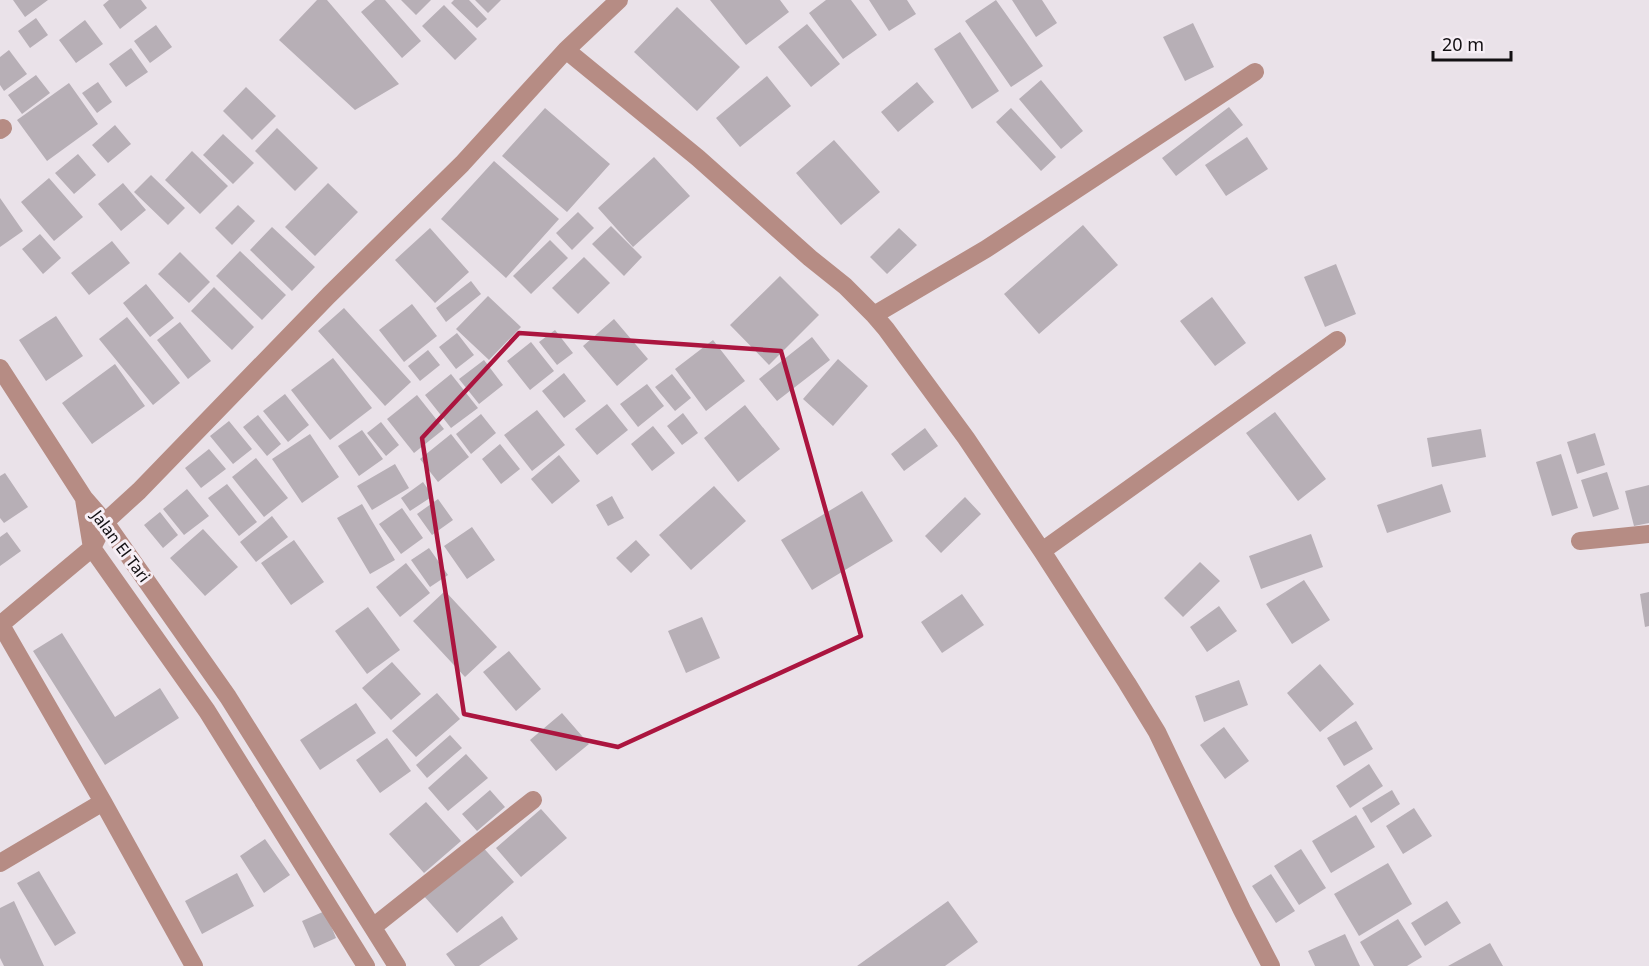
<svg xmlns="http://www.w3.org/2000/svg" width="1649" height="966" viewBox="0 0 1649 966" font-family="'Noto Sans',sans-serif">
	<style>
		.building { fill: #b7afb6 }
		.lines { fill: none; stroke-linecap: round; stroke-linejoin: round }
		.minor { stroke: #b68c84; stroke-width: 18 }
		.marked { fill: none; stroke: #ab153f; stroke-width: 4.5; stroke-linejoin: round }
		.labels { text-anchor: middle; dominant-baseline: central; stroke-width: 6; stroke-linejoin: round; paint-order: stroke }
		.street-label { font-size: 16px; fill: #131013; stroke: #f7eff6 }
	</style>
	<rect width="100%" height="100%" fill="#eae2e9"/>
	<path class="building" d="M13,0H48L25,17Z
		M109,0H141L147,8L120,29L103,5Z
		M317,0H327L399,84L355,110L279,40Z
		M375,0H385L421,41L402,58L361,12Z
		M401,0H431L416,15Z
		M454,0H469L487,19L477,28L451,3Z
		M475,0H501L488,13Z
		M710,0H780L789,12L746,45Z
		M826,0H851L877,35L843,59L809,13Z
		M869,0H907L916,14L889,31Z
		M996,0L1043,66L1011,87L965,21Z
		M1012,0H1042L1057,23L1036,37Z
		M444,5L477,39L455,60L422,26Z
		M677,7L740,67L697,111L634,52Z
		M36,18L48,35L30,48L18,31Z
		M85,20L103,44L76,63L59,40Z
		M1193,23L1214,67L1185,81L1163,37Z
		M807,24L840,64L811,87L778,47Z
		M156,25L172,47L150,63L134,41Z
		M960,32L999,91L972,109L934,49Z
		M131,48L148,72L126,87L109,64Z
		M9,50L27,74L4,91L0,85V57Z
		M36,75L50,93L22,114L8,95Z
		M767,76L791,106L740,147L716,118Z
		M1041,80L1083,131L1061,149L1019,99Z
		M98,82L112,102L97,113L82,93Z
		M917,82L934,102L898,132L881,112Z
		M69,83L98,124L47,161L17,120Z
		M246,87L276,116L252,140L223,111Z
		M1229,107L1243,125L1176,176L1162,158Z
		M545,108L610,164L567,212L502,156Z
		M1011,108L1056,157L1041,171L996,122Z
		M115,125L131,144L108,163L92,145Z
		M277,128L318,168L295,191L255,151Z
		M223,134L254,163L233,184L203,155Z
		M1247,137L1268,169L1226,196L1205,165Z
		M834,140L880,192L841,225L796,173Z
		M192,151L228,186L200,214L165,180Z
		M78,154L96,175L74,194L55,173Z
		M654,157L690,196L633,247L598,208Z
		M494,161L559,219L506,278L441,219Z
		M151,175L185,208L168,225L134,192Z
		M49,178L83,217L54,241L21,202Z
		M123,183L146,210L121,231L98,204Z
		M328,183L358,212L315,256L285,227Z
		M0,198L23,231L0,247Z
		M238,205L255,221L232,245L215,228Z
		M578,212L594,228L572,250L556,233Z
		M1083,225L1118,265L1039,334L1004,294Z
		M611,226L642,257L624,276L592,244Z
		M272,227L315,267L292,291L250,250Z
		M430,228L469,272L435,303L395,260Z
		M899,228L917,245L887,274L870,257Z
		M40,234L61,258L43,274L22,249Z
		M550,240L568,258L531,294L513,276Z
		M112,241L130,263L89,295L71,273Z
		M240,251L286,295L262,320L216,276Z
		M180,252L210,282L189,303L158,274Z
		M584,257L610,283L578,314L552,288Z
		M1336,264L1356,314L1325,327L1304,277Z
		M780,276L819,315L769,365L730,325Z
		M471,281L481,294L446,322L436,308Z
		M146,284L174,318L150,337L123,303Z
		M214,287L254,327L232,350L191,311Z
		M488,296L521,327L489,360L456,329Z
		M1212,297L1246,343L1215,366L1180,321Z
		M412,304L437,336L404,362L379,330Z
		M344,308L411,382L385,406L318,331Z
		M56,316L83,356L46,381L19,340Z
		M127,317L180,383L153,405L99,339Z
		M614,319L648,359L617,386L583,346Z
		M180,322L211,361L188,379L157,340Z
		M555,330L573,353L557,365L539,342Z
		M457,333L474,355L456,369L439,347Z
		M812,337L830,360L777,401L759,379Z
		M713,340L745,381L706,411L675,369Z
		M531,342L554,371L530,390L507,361Z
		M428,350L440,365L420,381L408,366Z
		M333,358L372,408L330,440L291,390Z
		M838,359L868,386L833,426L803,399Z
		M484,360L503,385L479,404L459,379Z
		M115,364L145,406L92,444L62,403Z
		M564,373L586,401L564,418L542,391Z
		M451,374L478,408L451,428L425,395Z
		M672,374L691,398L675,411L655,387Z
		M647,384L664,406L638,427L620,404Z
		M285,394L309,425L288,442L263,411Z
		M417,395L444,429L414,453L387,419Z
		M607,404L628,430L597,455L575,429Z
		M745,405L780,449L738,482L704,438Z
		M537,410L565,445L532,471L504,435Z
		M1275,412L1326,479L1298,501L1246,433Z
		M683,413L698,433L682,445L667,426Z
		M481,414L496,433L471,454L456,434Z
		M258,415L281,444L267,456L243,427Z
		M229,421L252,449L233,464L210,436Z
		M381,422L399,445L386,456L367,433Z
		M653,426L675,453L652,471L631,444Z
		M925,428L938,446L904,471L891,454Z
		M1481,429L1486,457L1432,467L1427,438Z
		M362,430L383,459L359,476L338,446Z
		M1595,433L1605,465L1577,474L1567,442Z
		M310,434L339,477L302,503L272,459Z
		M451,434L469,457L438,482L420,459Z
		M500,444L520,469L501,484L482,459Z
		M209,449L226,469L201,488L185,468Z
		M1561,454L1578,508L1552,516L1536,462Z
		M559,455L580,481L552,504L531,479Z
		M256,458L288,498L264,517L232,477Z
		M395,464L409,488L372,510L357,486Z
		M1607,472L1619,509L1593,517L1581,480Z
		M5,473L28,507L4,523L0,518V476Z
		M423,482L433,496L410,511L401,498Z
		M227,484L257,522L239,536L208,498Z
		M1442,484L1451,512L1387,533L1377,505Z
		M1649,485V523L1634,526L1625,491Z
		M714,486L746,521L691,570L659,535Z
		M187,489L209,516L184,535L163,509Z
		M862,491L893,541L812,590L781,540Z
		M612,496L624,518L608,526L596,505Z
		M965,497L981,514L941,553L925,536Z
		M438,499L453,520L432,535L417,514Z
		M362,504L395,560L370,574L337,518Z
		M402,508L423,538L401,554L379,524Z
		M160,512L178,535L163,548L144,525Z
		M272,516L288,537L256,562L240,542Z
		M472,527L495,560L467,579L444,546Z
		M203,529L238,567L205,596L170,558Z
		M7,532L21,551L0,566V537Z
		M1311,534L1323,567L1261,589L1249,556Z
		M294,540L324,582L291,605L261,563Z
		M636,540L650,555L631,573L616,558Z
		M429,548L448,575L430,587L411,560Z
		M1200,562L1220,581L1183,617L1164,598Z
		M406,563L430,593L400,617L376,587Z
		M1304,580L1330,620L1292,644L1266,604Z
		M445,591L497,647L465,677L413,621Z
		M1649,592V626L1645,627L1640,594Z
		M962,594L984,625L942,653L921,622Z
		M1219,606L1237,631L1207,652L1190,627Z
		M368,607L400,650L367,674L335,631Z
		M702,617L720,658L686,673L668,631Z
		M62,633L115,717L160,688L179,718L105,765L33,651Z
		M509,651L541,689L516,711L483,672Z
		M392,662L421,694L391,720L362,688Z
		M1320,664L1354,704L1320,732L1287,693Z
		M1239,680L1248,705L1204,722L1195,696Z
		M437,693L460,719L416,757L392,731Z
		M356,703L376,733L320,770L300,740Z
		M562,713L589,744L556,771L530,740Z
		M1356,721L1373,749L1344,766L1327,738Z
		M1224,727L1249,761L1225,779L1200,745Z
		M450,735L462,748L427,778L416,765Z
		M387,738L411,771L380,793L356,760Z
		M466,754L488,778L448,811L428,788Z
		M1369,764L1383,786L1350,808L1336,786Z
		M490,790L505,807L477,831L462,814Z
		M1392,790L1400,804L1371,823L1362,808Z
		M426,802L461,841L424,873L389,834Z
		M1414,808L1432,836L1403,854L1386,826Z
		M541,809L567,838L521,877L496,848Z
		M1356,815L1375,847L1331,873L1312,841Z
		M265,839L290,875L264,893L240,856Z
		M480,844L514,882L457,933L423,895Z
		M1301,849L1326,888L1299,905L1274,866Z
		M1388,863L1412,904L1359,936L1334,894Z
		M39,871L76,933L55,946L17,883Z
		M237,873L254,906L202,934L185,901Z
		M1271,874L1295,911L1276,923L1252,886Z
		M14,901L44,966H4L0,958V908Z
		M948,901L978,942L945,966H857Z
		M1447,901L1461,923L1425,946L1411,923Z
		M325,911L336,938L314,948L302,921Z
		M502,916L518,939L479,966H455L446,954Z
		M1398,919L1422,957L1407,966H1374L1360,942Z
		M1345,934L1360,966H1315L1308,951Z
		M1490,943L1503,966H1448Z"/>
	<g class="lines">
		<path class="minor" d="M566,50L698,158L810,258L845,286L874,315L886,329L966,438L1042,551L1127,683L1157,732L1242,910L1271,966
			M0,130L3,128
			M874,315L986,249L1255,72
			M0,368L84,498L105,522L228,697L397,966
			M84,499L92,548L207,711L366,966
			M1580,541L1649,534
			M1042,551L1337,340
			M0,625L92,548L105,522L139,491L329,295L462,164L566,50L619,0
			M1,625L103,802L194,966
			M0,863L103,802
			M373,927L533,800"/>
	</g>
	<path class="marked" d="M519,333L781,351L861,636L618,747L464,714L422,438Z"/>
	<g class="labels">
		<g class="street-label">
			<text transform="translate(121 546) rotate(53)">Jalan El Tari</text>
		</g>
	</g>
	<path d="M1433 51v9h78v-9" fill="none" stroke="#131013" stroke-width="3"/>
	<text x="1442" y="51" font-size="18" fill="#131013" stroke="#f7eff6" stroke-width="4.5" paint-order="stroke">20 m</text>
</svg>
